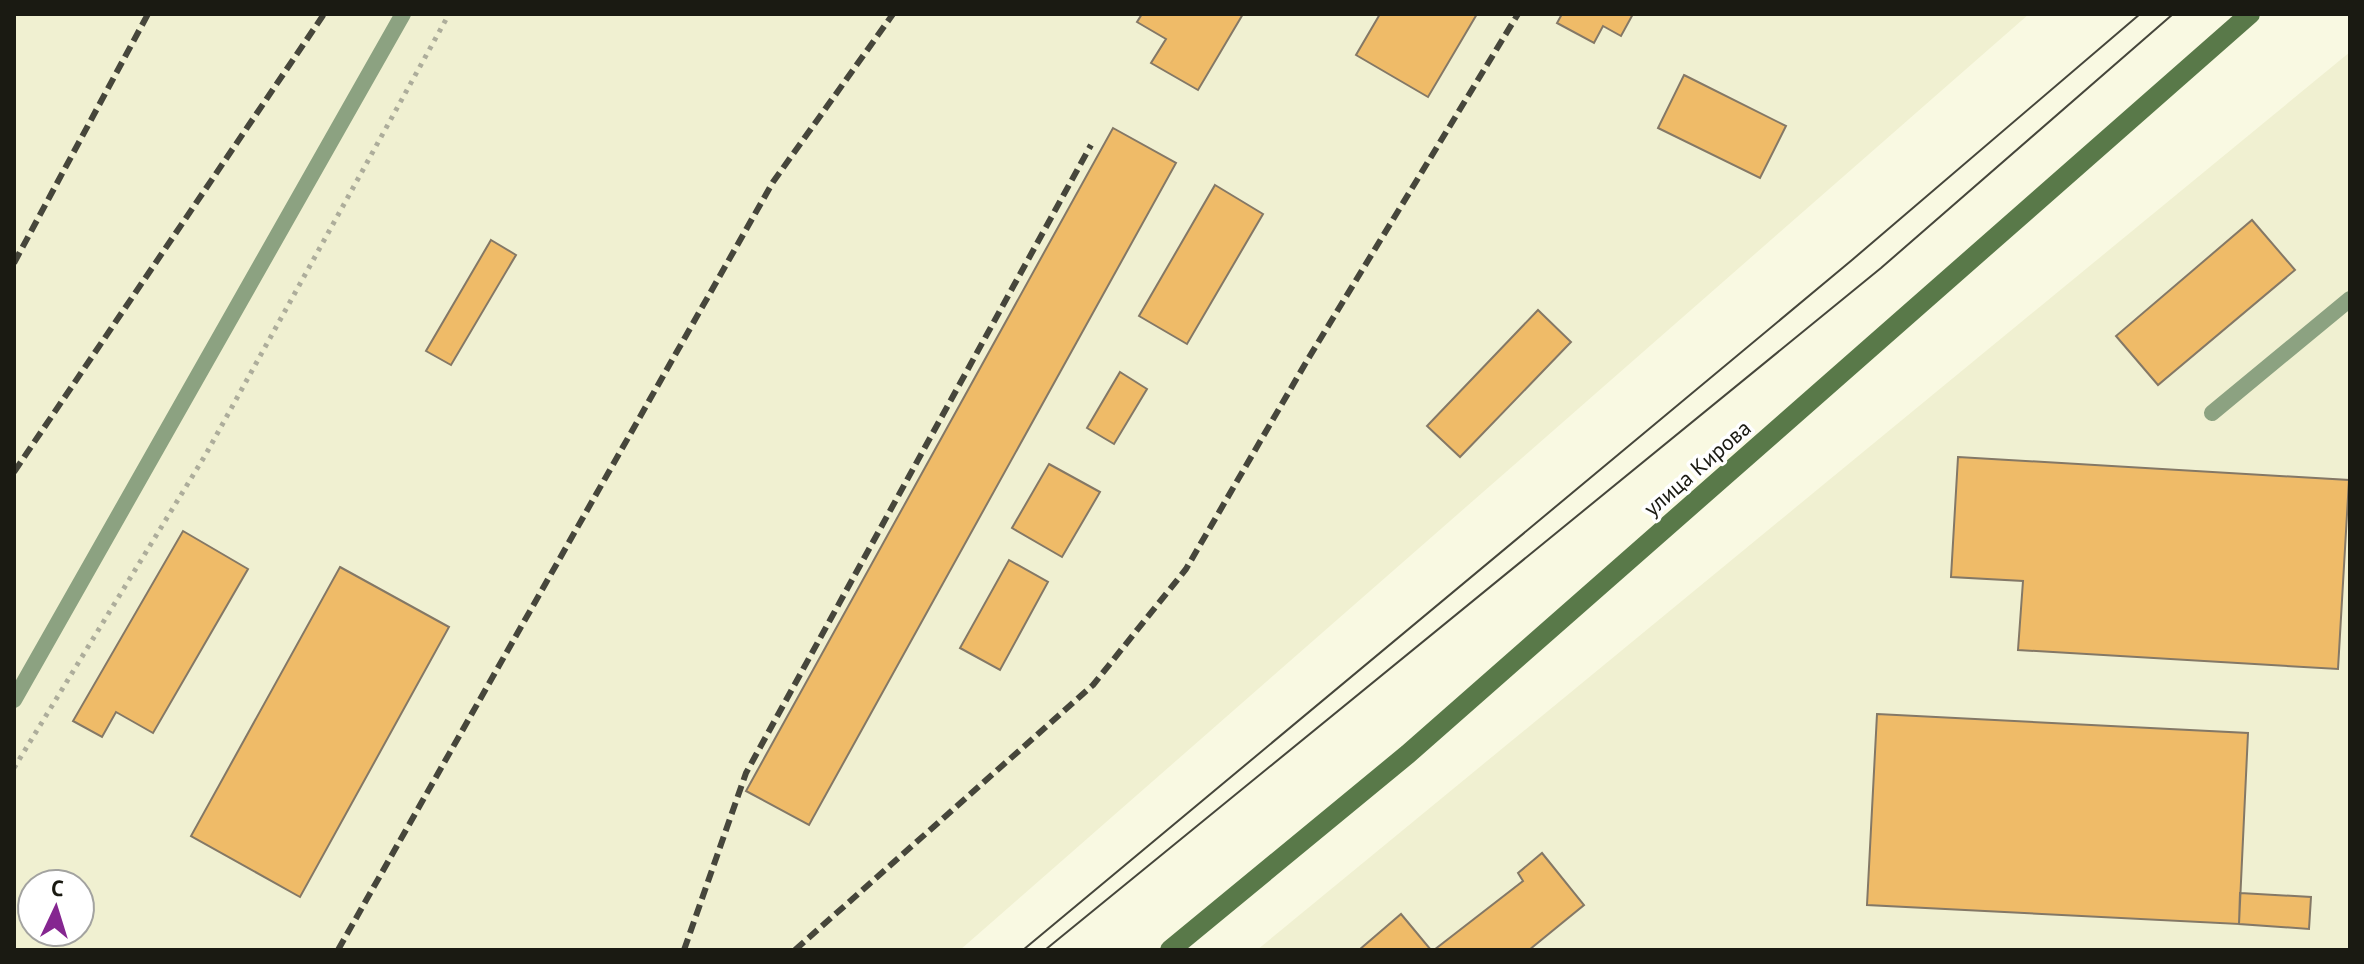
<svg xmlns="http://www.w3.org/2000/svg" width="2364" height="964" viewBox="0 0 2364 964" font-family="'PT Sans',sans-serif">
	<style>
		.built { fill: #f0f0d1; fill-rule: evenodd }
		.building { fill: #efbb68; stroke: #847866; stroke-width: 2 }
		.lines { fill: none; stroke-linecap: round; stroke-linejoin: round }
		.path { stroke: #adad9b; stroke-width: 5; stroke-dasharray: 4 6; stroke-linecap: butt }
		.lane { stroke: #8ca281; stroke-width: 16 }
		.secondary { stroke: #597949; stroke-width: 20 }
		.tram { stroke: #46463b; stroke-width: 2 }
		.rail { stroke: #46463b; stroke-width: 6; stroke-dasharray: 12 6; stroke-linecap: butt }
		.labels { text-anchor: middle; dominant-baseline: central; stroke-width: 7; stroke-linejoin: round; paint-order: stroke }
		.street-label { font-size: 22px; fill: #1a1a12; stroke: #fff }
	</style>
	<rect width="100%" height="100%" fill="#f9f9e2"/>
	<path class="built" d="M14,14H2029L960,950H14ZM32,884H80V932H32Z
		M2350,52V950H1257Z"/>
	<path class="building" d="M1142,14H1243L1198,90L1151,63L1166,39L1137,22Z
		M1380,14H1477L1428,97L1356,55Z
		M1562,14H1633L1621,36L1603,26L1594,43L1557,23Z
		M1684,75L1786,126L1760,178L1658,128Z
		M1113,128L1176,163L809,825L746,791Z
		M1215,185L1263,214L1187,344L1139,316Z
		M2252,220L2295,270L2158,385L2116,336Z
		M491,240L516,255L451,365L426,351Z
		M1538,310L1571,342L1460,457L1427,426Z
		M1120,372L1147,389L1114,444L1087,428Z
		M1958,457L2349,480L2338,669L2018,650L2023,581L1951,577Z
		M1049,464L1100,492L1062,557L1012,528Z
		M183,531L248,569L153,733L116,712L102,737L73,721Z
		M1009,560L1048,582L1000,670L960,648Z
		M340,567L449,627L300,897L191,836Z
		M1877,714L2248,733L2239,924L1867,905Z
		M1542,853L1584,905L1529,950H1434L1523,881L1518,873Z
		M2240,893L2311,897L2309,929L2239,924Z
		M1401,914L1431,950H1359Z"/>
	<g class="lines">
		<path class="path" d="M14,768L206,454L449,14"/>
		<path class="lane" d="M2212,413L2350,299
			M14,700L403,14"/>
		<path class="secondary" d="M1170,950L1408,754L2250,14"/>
		<path class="tram" d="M1023,950L1852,260L2140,14
			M1045,950L1881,268L2173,14"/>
		<path class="rail" d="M14,263L148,14
			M14,472L324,14
			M338,950L773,182L893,14
			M684,950L746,773L1091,145
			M795,950L1093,685L1186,569L1308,359L1518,14"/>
	</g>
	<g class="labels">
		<g class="street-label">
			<text transform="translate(1697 468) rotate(-41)">улица Кирова</text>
		</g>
	</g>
	<rect width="2364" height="964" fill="none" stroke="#1a1a12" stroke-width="32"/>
	<g transform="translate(56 908) rotate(4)"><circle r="38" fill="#ffffff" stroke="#a3a3a0" stroke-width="2"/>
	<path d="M0-6L14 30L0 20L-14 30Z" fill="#852690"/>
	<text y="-12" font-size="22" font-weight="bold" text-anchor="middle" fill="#1a1a12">С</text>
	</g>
</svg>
